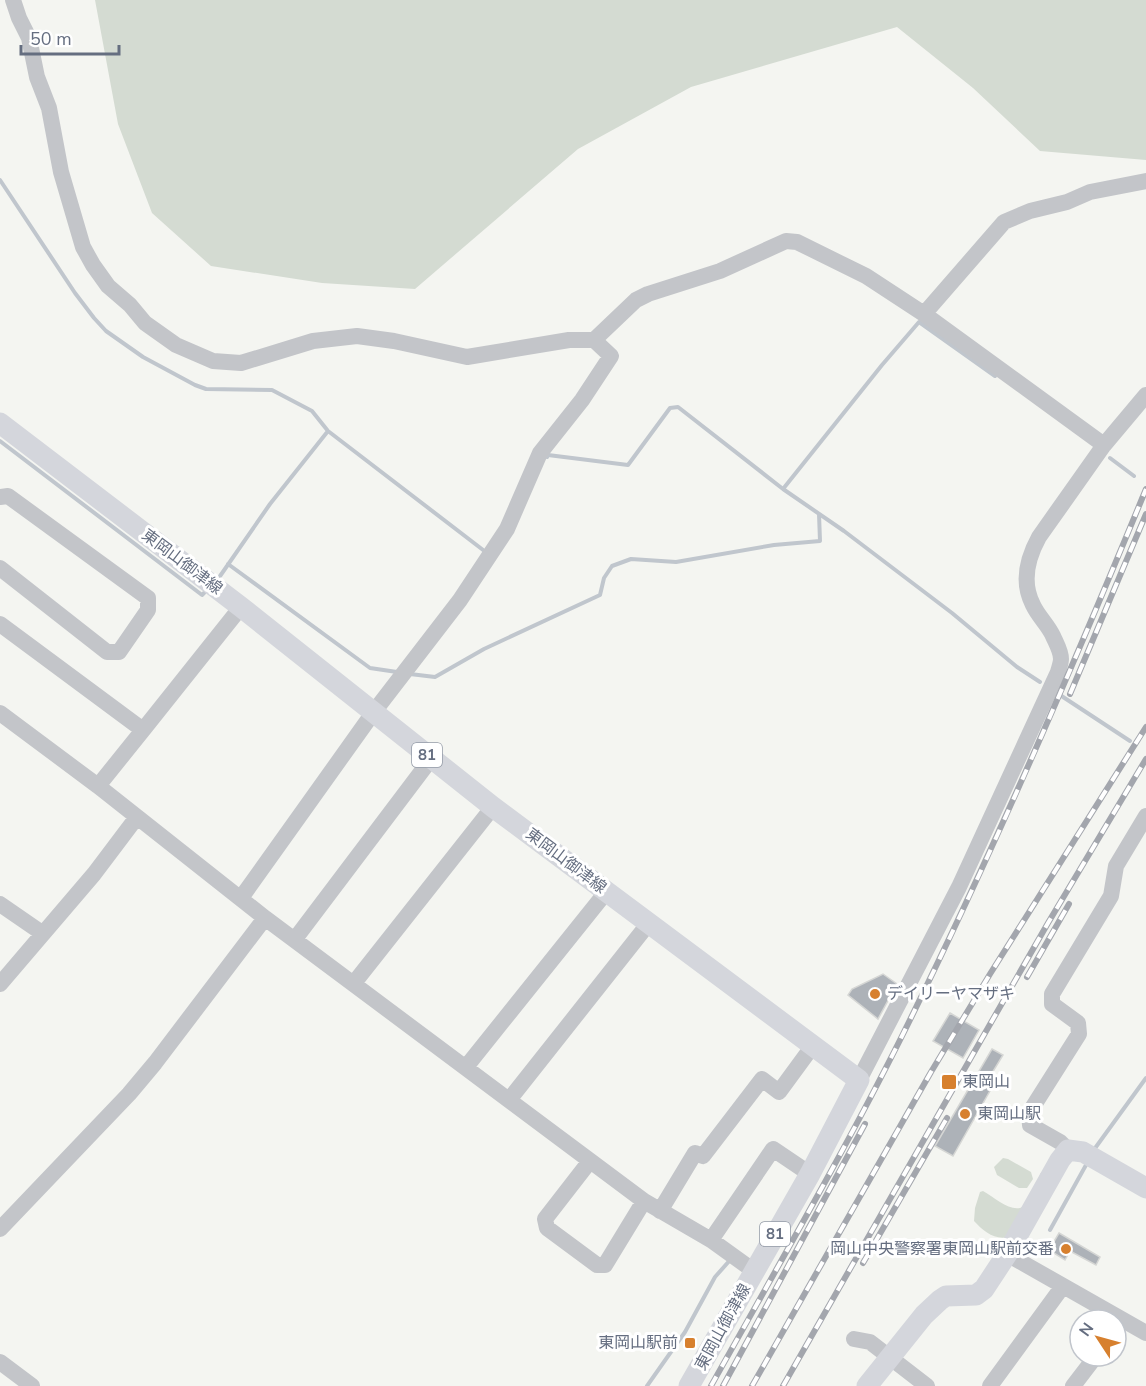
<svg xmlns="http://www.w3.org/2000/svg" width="1146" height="1386" viewBox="0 0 1146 1386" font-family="'Nunito Sans','Noto Sans JP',sans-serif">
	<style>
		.green { fill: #d4dbd2 }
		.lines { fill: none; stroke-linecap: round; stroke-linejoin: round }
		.stream { stroke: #c0c6cd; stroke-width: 4 }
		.building { fill: #adb2b8; stroke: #d5d6d4; stroke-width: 1.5 }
		.minor { stroke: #c3c5c9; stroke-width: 16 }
		.major { stroke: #d4d6dc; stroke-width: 21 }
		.rail-casing { stroke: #a3a6ad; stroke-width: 6 }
		.rail { stroke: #fff; stroke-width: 4; stroke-dasharray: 11; stroke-linecap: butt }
		.poi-dot { fill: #d7802e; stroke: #fff; stroke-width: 2 }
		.labels { text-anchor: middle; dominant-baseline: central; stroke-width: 6; stroke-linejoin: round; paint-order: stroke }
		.shield { fill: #fff; stroke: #939aa6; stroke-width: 1.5 }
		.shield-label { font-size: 15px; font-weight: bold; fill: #656e80 }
		.street-label { font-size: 16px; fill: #656e80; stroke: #fff }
		.poi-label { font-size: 16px; fill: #656e80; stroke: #fff; text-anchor: start }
	</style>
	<rect width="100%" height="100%" fill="#f4f5f1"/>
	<path class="green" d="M95,0H1146V160L1040,151L973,88L897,27L691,87L578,149L415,289L322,283L211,266L152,213L118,124Z
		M1003,1158L1008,1159L1031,1172L1033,1179L1027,1188H1019L997,1175L994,1167Z
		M1040,1173L1045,1177L1044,1182L1013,1235C998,1243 984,1232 974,1221L975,1208L980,1192L983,1191C999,1200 1018,1220 1031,1199C1037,1189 1040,1184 1040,1173Z"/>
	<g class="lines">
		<path class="stream" d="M0,180L75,293L94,318L106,331L143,357L195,385L206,389L272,390L312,411L328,431L487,553
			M0,441L202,595L204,593
			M547,457L548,455L628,465L670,408L678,407L783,489L844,531L952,613L1017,667L1040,682
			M1110,458L1134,476
			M783,489L882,365L919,322L995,376
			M228,564L370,668L397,672
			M218,579L270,504L328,431
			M410,674L435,677L484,649L600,595L604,578L612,566L631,559L676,562L774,545L820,541L819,514
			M1060,695L1130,741
			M1093,1151L1146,1078
			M1050,1230L1086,1165
			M647,1386L685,1332L715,1277L731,1259"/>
	</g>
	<path class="building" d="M883,974L897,984L878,1019L848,995L852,989Z
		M950,1013L979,1030L963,1058L933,1041Z
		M992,1049L1003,1055L989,1078L995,1082L953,1156L935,1146Z
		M1059,1233L1100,1257L1096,1265L1070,1251L1065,1260L1049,1250Z"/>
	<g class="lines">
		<path class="minor" d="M13,0L19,18L29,38L37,77L49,108L61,172L83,247L93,265L108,286L130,305L145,323L176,345L213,361L241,363L313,341L357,336L394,341L467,357L569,340H594L636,300L648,294L720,271L786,241L797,242L866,276L924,314L1104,445
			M924,314L1004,222L1030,211L1067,202L1090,192L1146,181
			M0,497L8,496L148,598V610L119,652H107L0,568
			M0,624L143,730L98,786
			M0,713L98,786L265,918L644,1201L711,1240L754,1271
			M143,730L241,607
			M241,898L373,713L460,600L507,529L540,453L582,400L611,356L594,340
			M0,904L42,933
			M295,939L431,759
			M354,983L493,807
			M0,984L94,874L137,817
			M466,1067L607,891
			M859,1080L959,887L1058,672C1059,668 1061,663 1061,659C1061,651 1056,643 1053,636C1048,625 1038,616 1033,605C1021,582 1028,557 1039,537L1104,445L1146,395
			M509,1100L649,923
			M1068,1150L1060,1142L1030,1125L1029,1113L1079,1034L1078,1023L1052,1004V994L1111,896L1116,866L1146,816
			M590,1161L545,1219L547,1228L597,1265H605L644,1201
			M660,1211L695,1153L703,1156L762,1079L779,1092L812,1047
			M0,1229L129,1094L155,1063L265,918
			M711,1240L773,1149L810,1174
			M1007,1254L1146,1333
			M854,1339L870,1342L927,1386
			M0,1362L32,1386
			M990,1386L1063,1286
			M1073,1386L1096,1356"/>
		<path class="major" d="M0,423L241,607L493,807L859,1080L810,1174L689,1386
			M867,1386L924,1315L940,1300L946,1296L976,1295L984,1289L1007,1254L1060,1160L1068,1150L1083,1152L1146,1188"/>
		<g class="rail-casing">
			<path id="rail" d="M1070,694L1146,514
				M1027,977L1069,904
				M863,1263L947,1118
				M711,1386C775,1271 842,1156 901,1038C990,859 1070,674 1146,489
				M723,1386L865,1124
				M752,1386L931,1072L990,974L1146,727
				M783,1386L1048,923L1146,759"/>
		</g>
		<use href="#rail" class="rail"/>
	</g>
	<g class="poi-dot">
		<circle cx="875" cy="994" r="6"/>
		<rect x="941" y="1074" width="16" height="16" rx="3"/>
		<circle cx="965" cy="1114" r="6"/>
		<circle cx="1066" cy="1249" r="6"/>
		<rect x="684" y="1337" width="12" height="12" rx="3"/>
	</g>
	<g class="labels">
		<g class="shield">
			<rect x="412" y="743" width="30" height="24" rx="4.5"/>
			<rect x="760" y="1222" width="30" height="24" rx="4.5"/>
		</g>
		<g class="shield-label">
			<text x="427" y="755">81</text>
			<text x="775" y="1234">81</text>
		</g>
		<g class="street-label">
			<text transform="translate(182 562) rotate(37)">東岡山御津線</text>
			<text transform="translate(566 861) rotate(37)">東岡山御津線</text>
			<text transform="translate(723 1327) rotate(-61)">東岡山御津線</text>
		</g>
		<g class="poi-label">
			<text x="887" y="994">デイリーヤマザキ</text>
			<text x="962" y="1082">東岡山</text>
			<text x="977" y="1114">東岡山駅</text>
			<text x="1054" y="1249" text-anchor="end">岡山中央警察署東岡山駅前交番</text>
			<text x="678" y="1343" text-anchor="end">東岡山駅前</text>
		</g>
	</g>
	<g transform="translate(1098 1338) rotate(306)"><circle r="28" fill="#ffffff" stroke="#c1c5cc" stroke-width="1.5"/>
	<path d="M0-4.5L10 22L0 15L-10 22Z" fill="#d7802e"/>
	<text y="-9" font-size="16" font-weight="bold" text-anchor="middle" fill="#656e80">N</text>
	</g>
	<path d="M21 45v9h98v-9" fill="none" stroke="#656e80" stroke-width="3"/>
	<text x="30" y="45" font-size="18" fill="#656e80" stroke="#ffffff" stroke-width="4.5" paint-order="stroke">50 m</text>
</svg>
